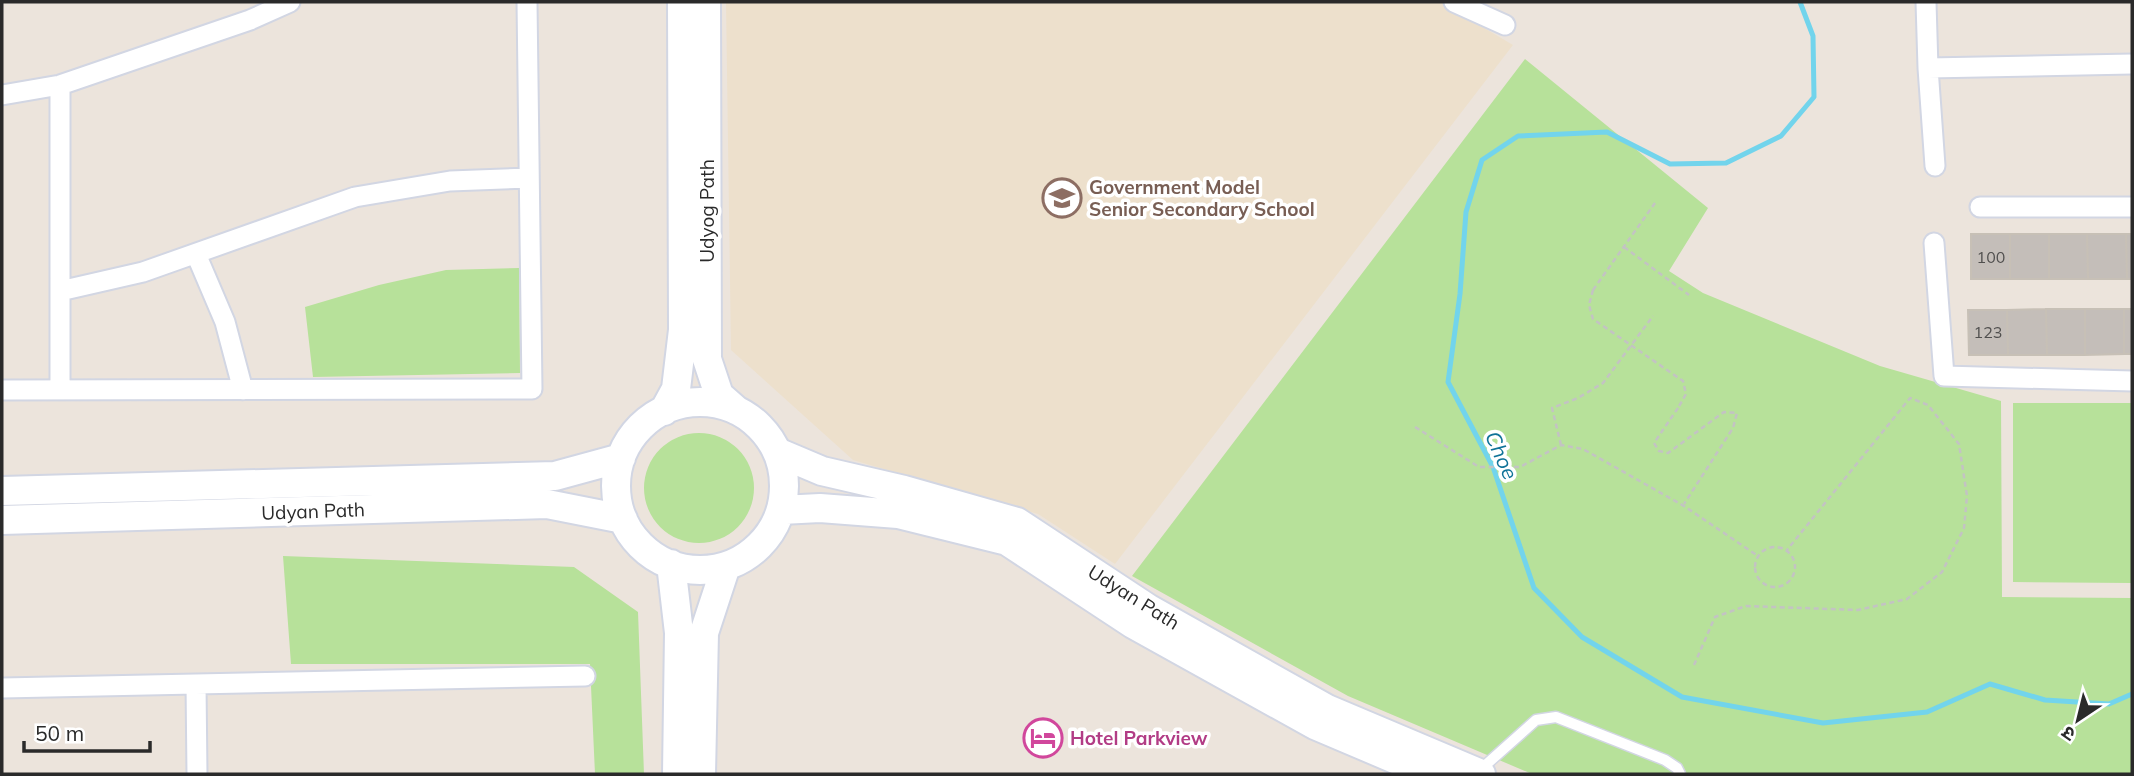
<svg xmlns="http://www.w3.org/2000/svg" width="2134" height="776" viewBox="0 0 2134 776" font-family="Mulish,'Noto Sans Devanagari',sans-serif">
	<style>
		.education { fill: #ede0cc }
		.green { fill: #b7e19a }
		.lines { fill: none; stroke-linecap: round; stroke-linejoin: round }
		.stream { stroke: #72d4ec; stroke-width: 5 }
		.building { fill: #c4beb9; stroke: #c7c0b6; stroke-width: 2 }
		.service-casing { stroke: #d2d6e3; stroke-width: 13 }
		.minor-casing { stroke: #d2d6e3; stroke-width: 23 }
		.secondary-casing { stroke: #d2d6e3; stroke-width: 32 }
		.path { stroke: #c3c3c3; stroke-width: 2.5; stroke-dasharray: 5 3.5; stroke-linecap: butt }
		.service { stroke: #fff; stroke-width: 10 }
		.minor { stroke: #fff; stroke-width: 19 }
		.secondary { stroke: #fff; stroke-width: 28 }
		.path-bridge { stroke: #c3c3c3; stroke-width: 2.5; stroke-dasharray: 5 3.5; stroke-linecap: butt }
		.labels { text-anchor: middle; dominant-baseline: central; stroke-width: 7; stroke-linejoin: round; paint-order: stroke }
		.number-label { font-size: 16px; fill: #504f4e }
		.education-label { font-size: 19px; font-weight: bold; fill: #785e54; stroke: #fff; text-anchor: start }
		.street-label { font-size: 19px; fill: #2a2a2a; stroke: #fff }
		.hotel-label { font-size: 19px; font-weight: bold; fill: #b23c85; stroke: #fff; text-anchor: start }
		.water-label { font-size: 21px; font-style: italic; fill: #107398; stroke: #fff }
	</style>
	<rect width="100%" height="100%" fill="#ece4dc"/>
	<path class="education" d="M726,2H1440L1513,45L1115,564L1038,514L853,460L731,350Z"/>
	<path class="green" d="M1525,59L1708,208L1669,271L1703,293L1880,366L2001,401L2002,597L2132,598V774H1532L1348,696L1132,576Z
		M519,268L520,373L313,377L305,307L379,285L446,270Z
		M2013,403H2132V583L2013,582Z
		M644 488a55 55 0 1 1 110 0a55 55 0 1 1-110 0Z
		M283,556L574,567L638,612L644,774H595L590,664H291Z"/>
	<g class="lines">
		<path class="stream" d="M1800,2L1813,36L1814,97L1781,136L1726,163L1670,164L1607,132L1518,136L1482,160L1466,212L1460,294L1448,382L1493,467L1534,588L1582,637L1682,697L1823,723L1927,712L1990,684L2045,700L2109,704L2132,694"/>
	</g>
	<path class="building" d="M1971,234H2010V279H1971Z
		M2010,234H2049V279H2010Z
		M2049,234H2087L2088,279H2049Z
		M2087,234H2126L2127,279H2088Z
		M2126,234H2132V279H2127Z
		M2046,309H2085V355H2047Z
		M2046,309L2047,355H2008L2007,310Z
		M2085,309H2124V354L2085,355Z
		M2124,309H2132V354H2124Z
		M1968,310H2007L2008,355H1969Z"/>
	<g class="lines">
		<g class="service-casing">
			<path id="service" d="M1480,770L1536,720L1556,717L1665,760L1677,768L1680,774"/>
		</g>
		<g class="minor-casing">
			<path id="minor" d="M1454,2L1505,25
				M1926,2L1928,68L1935,166
				M1928,68L2132,64
				M2,95L60,85L250,20L290,2
				M1980,207H2132
				M1934,243L1944,376L2132,381
				M196,254L225,322L243,390
				M60,291L143,272L355,197L450,181L529,178
				M2,390L532,389L527,2
				M60,390V85
				M196,684L197,774
				M2,688L585,676"/>
		</g>
		<g class="secondary-casing">
			<path id="secondary" d="M706,2L707,359L719,395L736,410
				M616 486a84 84 0 1 1 168 0a84 84 0 1 1-168 0Z
				M664,411L676,389L683,330L682,2
				M777,452L822,471L904,490L1017,522L1149,609L1327,709L1481,774
				M2,491L555,476L621,458
				M781,510L820,508L898,514L1007,541L1133,624L1315,725L1430,774
				M2,520L547,504L623,519
				M671,564L679,633L677,774
				M701,774L704,633L726,566"/>
		</g>
		<path class="path" d="M1624,247L1689,295
			M1593,290L1655,203
			M1678,408L1654,443L1659,451L1668,453L1724,412L1737,413L1733,428L1684,504
			M1415,427L1479,467H1520L1561,445L1583,449L1684,506L1758,556
			M1561,445L1552,408L1578,398L1603,383L1653,316
			M1755 567a20 20 0 1 1 40 0a20 20 0 1 1-40 0Z
			M1694,665L1715,617L1746,606L1858,610L1907,599L1942,572L1964,528L1967,496L1959,444L1928,405L1910,398L1787,550"/>
		<use href="#service" class="service"/>
		<use href="#minor" class="minor"/>
		<use href="#secondary" class="secondary"/>
		<path class="path-bridge" d="M1593,290L1589,305L1593,319L1683,381L1686,394L1678,408"/>
	</g>
	<defs>
		<g id="school-ring" transform="scale(2.0125)"><circle r="9.5" fill="#fff" stroke="#8d6e63" stroke-width="1.5"/><path d="M0-5L7-2L0 1L-7-2ZM-4 1L0 2.5L4 1V4Q0 6-4 4Z" fill="#8d6e63"/></g>
		<g id="hotel-ring" transform="scale(2.0125)"><circle r="9.5" fill="#fff" stroke="#d1479c" stroke-width="1.5"/><path d="M-6-4.5h1.5V1H6V5H4.5V3h-9V5H-6ZM-4 0a1.8 1.8 0 1 1 3.6 0ZM.5 0V-2.5h3Q6-2.5 6 0Z" fill="#d1479c"/></g>
	</defs>
	<g fill-rule="evenodd">
		<use href="#school-ring" x="1062" y="198"/>
		<use href="#hotel-ring" x="1043" y="738"/>
	</g>
	<g class="labels">
		<g class="number-label">
			<text x="1991" y="257">100</text>
			<text x="1988" y="332">123</text>
		</g>
		<g class="education-label">
			<text x="1089" y="187">Government Model<tspan x="1089" dy="22">Senior Secondary School</tspan></text>
		</g>
		<g class="street-label">
			<text transform="translate(707 211) rotate(-90)">Udyog Path</text>
			<text transform="translate(313 511) rotate(-2)">Udyan Path</text>
			<text transform="translate(1134 597) rotate(32)">Udyan Path</text>
		</g>
		<g class="hotel-label">
			<text x="1070" y="738">Hotel Parkview</text>
		</g>
		<g class="water-label">
			<text transform="translate(1502 455) rotate(66)">Choe</text>
		</g>
	</g>
	<rect width="2134" height="776" fill="none" stroke="#2a2a2a" stroke-width="7"/>
	<g transform="translate(2078 720) rotate(215)" stroke="#ffffff" stroke-width="5" paint-order="stroke">
	<path d="M0-5L12 26L0 18L-12 26Z" fill="#2a2a2a"/>
	<text y="-10" font-size="19" font-weight="bold" text-anchor="middle" fill="#2a2a2a">उ</text>
	</g>
	<path d="M24 741v10h126v-10" fill="none" stroke="#2a2a2a" stroke-width="3.5"/>
	<text x="35" y="741" font-size="21" fill="#2a2a2a" stroke="#ffffff" stroke-width="5" paint-order="stroke">50 m</text>
</svg>
